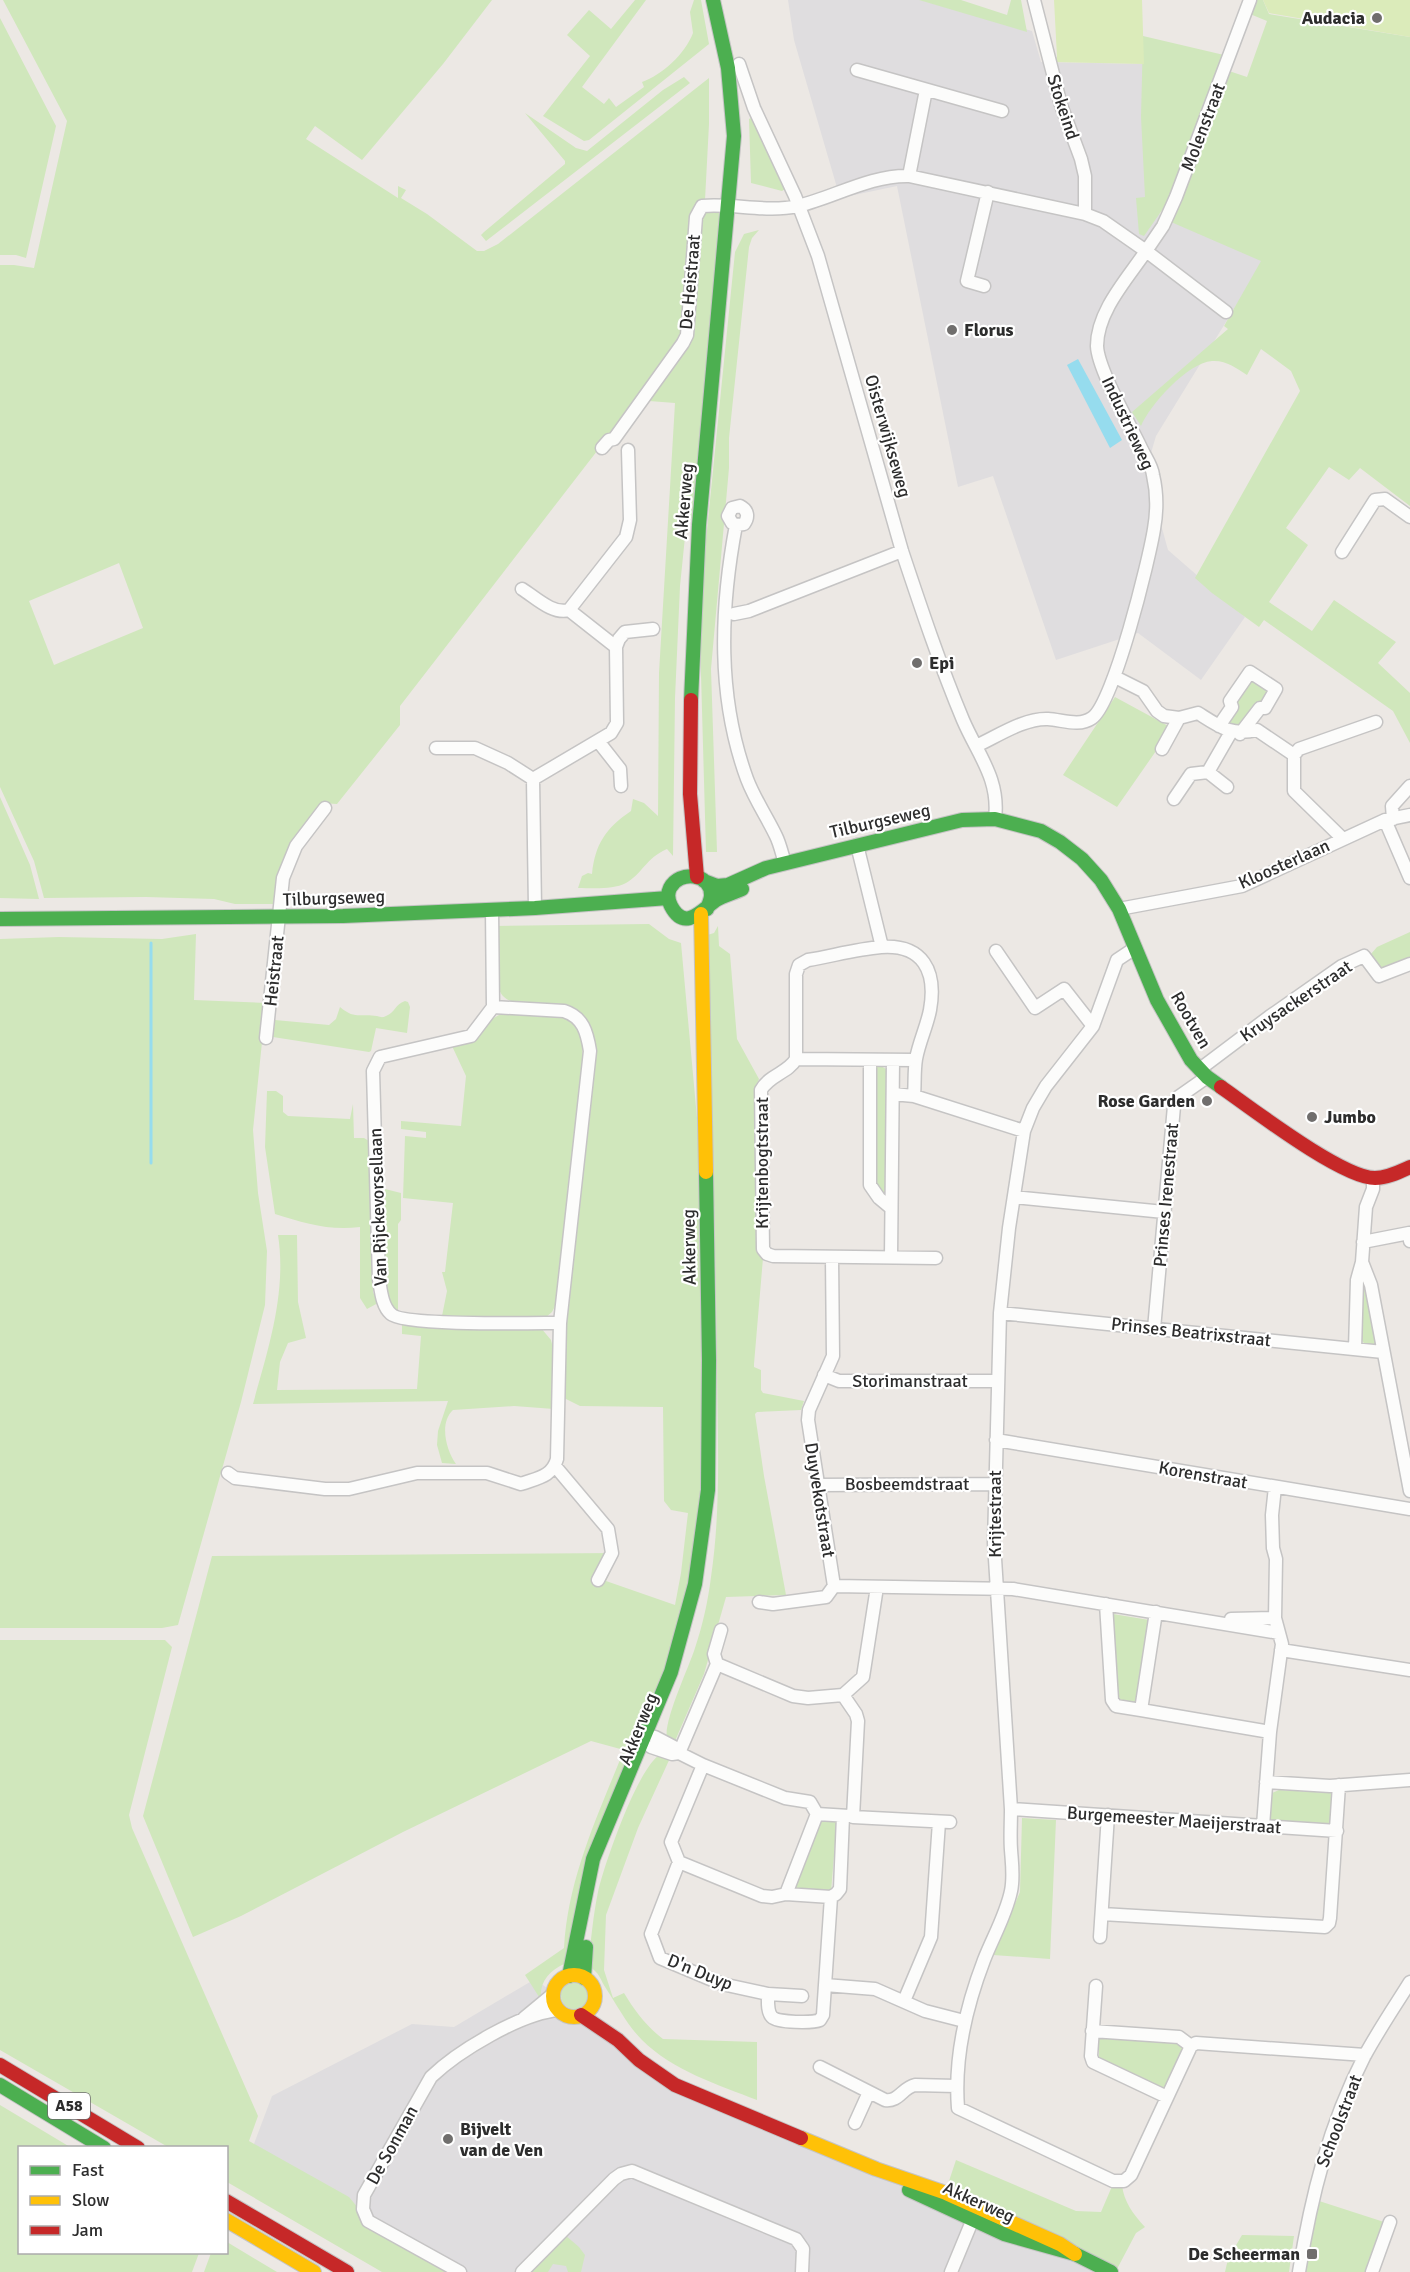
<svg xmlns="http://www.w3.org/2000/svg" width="1410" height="2272" viewBox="0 0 1410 2272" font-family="Signika,sans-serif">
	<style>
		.industrial { fill: #dfdddf }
		.green { fill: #d0e7bc; fill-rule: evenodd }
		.pitch { fill: #dbebba }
		.water { fill: #96dcee }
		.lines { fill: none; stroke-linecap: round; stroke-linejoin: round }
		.stream { stroke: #96dcee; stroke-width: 3 }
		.street-casing { stroke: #c5c4c4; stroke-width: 15 }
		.fast-casing { stroke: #c5c4c4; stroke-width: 16 }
		.slow-casing { stroke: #c5c4c4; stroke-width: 16 }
		.jam-casing { stroke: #c5c4c4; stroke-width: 16 }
		.street { stroke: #fcfcfb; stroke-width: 12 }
		.fast { stroke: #4caf50; stroke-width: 14 }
		.slow { stroke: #ffc107; stroke-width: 14 }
		.jam { stroke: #c62828; stroke-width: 14 }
		.poi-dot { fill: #706e6d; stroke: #fff; stroke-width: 2 }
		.labels { text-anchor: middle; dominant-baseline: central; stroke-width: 4.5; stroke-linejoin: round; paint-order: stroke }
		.shield { fill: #fff; stroke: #6c6c6c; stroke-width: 1.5 }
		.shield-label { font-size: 16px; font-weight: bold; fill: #2d2d2d }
		.poi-label { font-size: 18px; font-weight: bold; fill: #2d2d2d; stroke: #fff; text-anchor: start }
		.street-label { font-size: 18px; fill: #2d2d2d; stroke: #fff }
	</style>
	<rect width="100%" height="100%" fill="#ece8e4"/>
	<path class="industrial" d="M788,0H920L1032,31L1041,62L1144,64L1157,213L1264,260L1156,436L1146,470L1168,550L1245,617L1201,680L1138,633L1056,660L993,476L958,487L897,186L840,198L794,40Z
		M535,1979L670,2081L1102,2272H417L240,2181L272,2096L412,2024L454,2027Z"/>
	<path class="green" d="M3,0H492L443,64L362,160L315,126L306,139L398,198V186L406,190L401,198L427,214L477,251H484L498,244L709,78V124L705,200L694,207L689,219L683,326L679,342L672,354L400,706V725L337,804L321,803C297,834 278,864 275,904H235L214,899L146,897L44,898L34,861L0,787V265H14L34,268L67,121ZM119,563L143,628L54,665L29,601Z
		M635,0H646L582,87L604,104L609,98L616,107L644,87L642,82C662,75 685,54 693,33L690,12L694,0H701L709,44L589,140L584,141L543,116L590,56L567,35L589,10L611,29Z
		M919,0H961L1007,15L1011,0H1021L1027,32Z
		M1254,0H1263L1269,14L1410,37V506L1360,468L1349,480L1329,467L1286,528L1308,545L1269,602L1312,631L1334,600L1396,642L1378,663L1410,693V743L1393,711L1264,620L1259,627L1212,593L1195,578L1300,391L1291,371L1261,349L1247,375C1236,368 1226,360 1212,361C1187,363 1150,405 1141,426L1132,412L1228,329L1224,326L1261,261L1171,222L1184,194L1229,71L1247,77L1267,21L1250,14Z
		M0,18L56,126L26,258L16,255H0Z
		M1143,36L1224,55L1165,206L1144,236L1139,234L1136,198L1145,197L1141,117Z
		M684,77L690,83L486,241L481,235L484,232L565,164V161L525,113L576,148L587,151L663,90Z
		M753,117L785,189L782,191L751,183L749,119Z
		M706,210H720L693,516L686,527L680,586L675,698L673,856L667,849C646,858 642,874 626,883C613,890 592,888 578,888L582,876L588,873L592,874C595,844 606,828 631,811L633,799L644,803L658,816L659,673L675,403L649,401L674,368L694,335L701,219Z
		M759,230L752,238L749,247L729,438V468L711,669L717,852H706L700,639L705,550L735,252L744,234Z
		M1249,677L1272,690L1239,730L1224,724Z
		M1115,697L1172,728L1117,807L1063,775Z
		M0,797L30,865L39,899L0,898Z
		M649,924L669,939L681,943L699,1140L705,1438L695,1569L654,1710L564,1964C549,1971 539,1982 541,2000L525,1975L564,1948C568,1877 598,1815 624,1750L591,1741L403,1832L241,1916L193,1937L143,1816L212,1556L619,1553L606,1581L675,1605L681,1573L688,1513L671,1510L664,1501L663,1407L580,1406L564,1398V1328L591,1032C575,977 507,1025 498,986C494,968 495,945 494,926Z
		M718,926L719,946L730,954L737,1039L759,1079L756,1086L763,1258L754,1364V1367L761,1370V1390L763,1393L804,1401L801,1410L757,1412L755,1414L764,1476L786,1595L726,1597L704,1674L675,1741L667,1738C663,1722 689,1667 695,1648C703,1624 708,1601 711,1577C722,1503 717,1428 717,1354C715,1214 711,1075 704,936L714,933Z
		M1410,932V959L1384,972L1371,954L1377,947Z
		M196,934L194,1000L266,1003L253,1130L258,1193L267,1251L265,1305L241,1402L178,1625L162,1628H0V939L59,937L162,939Z
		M405,1001L408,1002L410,1007L407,1033L376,1028L371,1051L369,1052L273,1037L275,1020L329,1025L336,1019L340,1007C355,1020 360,1013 377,1016C381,1017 382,1018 386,1016C395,1013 395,1004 405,1001Z
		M541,1014L568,1017L574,1022L581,1033L583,1042L581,1080L567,1193L566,1231L555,1306L552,1312L545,1318L442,1316L447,1291L442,1272H445L453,1203L403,1198L405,1136L426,1138V1132L401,1129V1121L461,1126L466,1076L452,1046L474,1037L492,1019L499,1015Z
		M879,1065L886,1069L887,1075L885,1194L878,1192L876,1189L874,1069Z
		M267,1091H276L283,1096V1112L288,1116L350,1119L353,1104L354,1138H364L369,1141L374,1209L373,1292L378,1303L367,1309L360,1298V1227C329,1231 304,1223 275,1214L265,1147Z
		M381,1188L401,1193V1220L398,1224V1312L385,1298Z
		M278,1235H297L298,1302L306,1338L288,1343L280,1362L277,1390L417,1389L421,1336L402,1334V1322L541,1328L551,1340L553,1348L554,1409L514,1406L453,1410C439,1423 446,1450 456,1464L442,1463L437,1445L438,1431L448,1401L253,1404C268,1349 287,1293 278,1235Z
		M1363,1278L1377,1343L1374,1345H1365L1360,1337Z
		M1113,1614L1149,1620L1137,1699L1134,1703C1130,1703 1124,1703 1121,1700C1113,1692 1112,1631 1111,1616Z
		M0,1640H165L172,1647L129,1815L132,1828L258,2116L249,2141L349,2197L359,2209L449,2272H382L227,2182L226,2148L168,2147L0,2050Z
		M661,1754L671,1756L638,1828L606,1915L604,1970L613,1998L624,1993C635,2011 646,2026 663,2039L757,2042V2100C718,2085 672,2070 642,2040C628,2026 618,2007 607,1990C600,1980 600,1972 588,1966C591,1941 593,1916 598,1892C604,1865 638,1766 661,1754Z
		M1279,1790L1333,1793L1330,1826L1270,1822L1272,1793Z
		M815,1817L837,1820L831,1892L786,1891Z
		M1022,1818L1056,1820L1050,1959L993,1955L1020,1892Z
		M561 1995a14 14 0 1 1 28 0a14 14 0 1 1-28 0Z
		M1102,2037L1186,2043L1167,2090L1099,2060V2039Z
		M0,2105L70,2147L20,2148V2252L199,2253L192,2272H0Z
		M956,2160L1076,2211L1101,2212L1113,2184L1122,2185C1124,2202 1133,2214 1145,2227L1136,2233L1117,2269L947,2187Z
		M1316,2200L1384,2222L1367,2272H1305Z
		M565,2235L579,2247L585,2255L581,2272H568L566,2266L553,2264L548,2272H530Z
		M1242,2235L1294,2236L1289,2272H1225L1228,2259Z
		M227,2242L277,2272H204L211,2253L226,2252Z"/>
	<path class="pitch" d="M1054,0H1142L1144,64L1052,62L1057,57Z
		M1263,0H1410V37L1269,13Z"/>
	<path class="water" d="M1078,359L1122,440L1110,448L1067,365Z"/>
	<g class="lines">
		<path class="stream" d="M151,943V1163"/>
		<g class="street-casing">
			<path id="street" d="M1034,0L1061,105L1081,159L1085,176V214
				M739,64L754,108L795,196L818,256L902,551C921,608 940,665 963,720C978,755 1000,779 995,819
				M857,70L1002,111
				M909,176L926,90
				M984,286L967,281L988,192
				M1226,312L1146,251L1163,226L1176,197L1250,0
				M602,448L609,440L614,439L683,343L687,335L696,217L702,206C734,203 766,213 798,206C835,197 870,175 909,176L1085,214L1103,221L1146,251C1128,278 1097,311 1097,346C1098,370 1131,426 1142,450C1146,458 1152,466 1153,475C1157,492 1157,512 1154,529C1149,560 1114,703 1092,718C1079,727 1063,720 1048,719C1024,718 998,736 976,746
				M736,525L732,523L728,516L732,508L740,506C748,510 749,517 744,524L736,525C720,610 717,697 747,779C755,800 767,817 776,836C780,844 782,854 785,863
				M1342,552L1375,500L1385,499L1410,517
				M522,589C535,597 553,615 569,610L616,647
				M569,610L626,537L630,520L628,450
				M734,614L749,611L902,551
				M1115,677L1143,691L1157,711L1164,716L1179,718L1198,713C1220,727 1231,736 1257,730L1294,755
				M1219,726L1232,707L1230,701L1250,672L1276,689L1265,708H1260L1240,734
				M598,741L620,769L621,786
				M436,748H475L508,763L533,779
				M1162,749L1179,718
				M1208,772L1227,787
				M533,779L611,733L617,723L616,647L619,639L625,632L653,629
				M533,779L535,908
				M1174,799L1191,774L1208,772L1231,732
				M1393,819L1392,806L1410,786
				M1385,820L1410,878
				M1342,838L1294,791V755L1299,749L1376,722
				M857,845L882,947
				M1119,909L1242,886L1385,820L1410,815
				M492,910L493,1007L471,1036L380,1057L373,1071L379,1280C381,1291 382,1306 391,1314C403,1326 535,1323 560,1323
				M1135,948L1117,960L1093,1026L1046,1086L1033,1108L1024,1131L1009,1228L1000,1313L994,1543L1011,1809C1011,1823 1010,1837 1011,1850C1012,1864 1014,1877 1011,1891C1006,1915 993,1937 984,1960C966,2007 954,2057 958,2108L1113,2181H1124L1131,2175L1191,2046L1196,2043L1365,2055
				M996,951L1035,1008L1064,989L1093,1026
				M266,1038L283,878L296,846L325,808
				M796,1059L915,1060
				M870,1060V1185L879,1198L891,1208
				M1200,1069L1269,1017L1342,966L1364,956L1379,976L1410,964
				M893,1094L914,1096L1024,1131
				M914,1096C915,1084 914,1071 916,1059C919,1042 927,1026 930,1010C937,971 923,944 881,947C857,949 832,956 808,960L799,965L796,974V1059C788,1073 769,1075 761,1090L763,1249L767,1254L773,1256L936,1258
				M1014,1197L1164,1212
				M1363,1242L1409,1233L1410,1241
				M891,1257L893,1060
				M832,1258L833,1356L809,1410L808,1420L834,1586
				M1362,1262L1371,1285L1410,1491
				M1000,1313L1383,1352
				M1154,1329L1174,1106L1177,1098L1207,1077
				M1355,1349L1357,1280L1362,1262L1366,1207L1373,1189V1178
				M824,1375L839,1381H996
				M996,1440L1410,1509
				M555,1466L608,1529L612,1553L598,1580
				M228,1473L235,1478L325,1489H349L417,1473H487L521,1484C537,1478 552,1477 557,1459L560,1323L590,1051C587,1032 583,1017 564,1011L493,1007
				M818,1485L995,1484
				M834,1586L1013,1589L1279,1633
				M877,1587L863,1677L843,1695L856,1714L858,1721L853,1817L950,1822
				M759,1602L773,1604L826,1597L834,1586
				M1106,1604L1112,1700L1116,1706L1141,1710L1156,1612
				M1231,1619L1275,1618
				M1281,1650L1410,1670
				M717,1664L793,1696L808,1698L843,1695
				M1141,1710L1270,1732
				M655,1737L674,1747L679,1753L703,1765L785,1798L810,1802L817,1814L849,1816
				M651,1747L672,1754L679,1753
				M679,1753L717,1664L714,1654L721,1630
				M703,1765L671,1842L679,1862L651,1934L660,1958L722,1984L768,1994C768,2001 767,2012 772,2017C778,2023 813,2023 820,2020L823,2015L825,1985
				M1266,1782L1330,1786L1410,1780
				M1011,1809L1337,1831
				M843,1816L840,1889L836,1894L831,1897L825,1985L875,1989L925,2011L964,2021
				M1263,1826L1270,1732L1282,1644L1275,1618L1276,1559L1273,1548L1272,1515L1275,1487
				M679,1862L762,1896L772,1897L786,1894L831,1897
				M786,1894L817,1814
				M1102,1914L1325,1927L1329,1923L1330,1918L1339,1785
				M1100,1937L1108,1815
				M1096,1986L1091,2056L1093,2062L1167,2097
				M768,1994L802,1996
				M904,2001L931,1937L939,1822
				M524,2018L553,1994
				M1092,2031L1179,2037L1191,2046
				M820,2067L885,2100C899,2102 902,2088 915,2085L956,2086
				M855,2123L869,2092
				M460,2272L368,2221L363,2209L364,2195L431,2077C458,2051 521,2013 559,2010
				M522,2272L614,2179L621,2174L632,2171L796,2239L803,2249L802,2272
				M951,2272L975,2214
				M1299,2272C1311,2197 1329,2125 1364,2057C1378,2031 1395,2006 1410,1982
				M1372,2272L1390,2222"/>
		</g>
		<g class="fast-casing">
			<path id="fast" d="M691,700L699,525L734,136L728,68L713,0
				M704,881L717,886L728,885L766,868L962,820L995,819L1041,831L1060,842L1082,859L1101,880L1119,909L1157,1000L1191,1060L1207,1077L1221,1087
				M707,909C708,905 711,900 711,895C711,873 679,870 670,888C667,894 668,900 671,906C685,933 703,909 716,900C724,895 734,893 742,889
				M0,919L343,916L535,908L668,898
				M569,1976L593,1859L671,1672L695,1584L708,1490L709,1360L706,1172
				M584,1978L586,1947
				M0,2085L104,2148
				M909,2190L1004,2234L1075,2254L1111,2272"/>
		</g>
		<g class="slow-casing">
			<path id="slow" d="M701,914L706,1172
				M553 1996a21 21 0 1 1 42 0a21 21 0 1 1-42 0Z
				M801,2138L876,2169L946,2193L1060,2244L1075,2254
				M226,2220L314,2272"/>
		</g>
		<g class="jam-casing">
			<path id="jam" d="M691,700L690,794L697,877
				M1221,1087C1251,1108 1342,1178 1375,1178C1387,1178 1399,1172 1410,1167
				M581,2015L618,2040L639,2060L675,2085L801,2138
				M0,2065L138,2148
				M226,2201L347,2272"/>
		</g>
		<use href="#street" class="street"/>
		<use href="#fast" class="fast"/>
		<use href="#slow" class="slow"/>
		<use href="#jam" class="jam"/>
	</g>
	<g class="poi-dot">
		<circle cx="1377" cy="18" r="6"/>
		<circle cx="952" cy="330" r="6"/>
		<circle cx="917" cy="663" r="6"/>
		<circle cx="1207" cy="1101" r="6"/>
		<circle cx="1312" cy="1117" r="6"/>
		<circle cx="448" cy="2139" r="6"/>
		<rect x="1306" y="2248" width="12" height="12" rx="3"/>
	</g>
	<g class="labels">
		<rect class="shield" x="48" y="2093" width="42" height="26" rx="4.5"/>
		<g class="shield-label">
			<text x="69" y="2106">A58</text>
		</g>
		<g class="poi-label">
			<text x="1365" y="18" text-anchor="end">Audacia</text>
			<text x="964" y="330">Florus</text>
			<text x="929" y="663">Epi</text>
			<text x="1195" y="1101" text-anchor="end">Rose Garden</text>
			<text x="1324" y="1117">Jumbo</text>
			<text x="460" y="2129">Bijvelt<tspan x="460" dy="21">van de Ven</tspan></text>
			<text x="1300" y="2254" text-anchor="end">De Scheerman</text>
		</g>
		<g class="street-label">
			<text transform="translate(1063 107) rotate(72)">Stokeind</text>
			<text transform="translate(1203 127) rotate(-69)">Molenstraat</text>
			<text transform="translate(690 282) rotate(-85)">De Heistraat</text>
			<text transform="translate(1128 423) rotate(65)">Industrieweg</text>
			<text transform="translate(888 436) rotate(74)">Oisterwijkseweg</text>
			<text transform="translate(684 501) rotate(-85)">Akkerweg</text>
			<text transform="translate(880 821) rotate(-13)">Tilburgseweg</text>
			<text transform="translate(1284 864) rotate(-24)">Kloosterlaan</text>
			<text transform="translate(334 898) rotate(-2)">Tilburgseweg</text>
			<text transform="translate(274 971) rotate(-84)">Heistraat</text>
			<text transform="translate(1296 1001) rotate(-34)">Kruysackerstraat</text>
			<text transform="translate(1191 1020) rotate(60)">Rootven</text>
			<text transform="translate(762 1163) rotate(-90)">Krijtenbogtstraat</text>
			<text transform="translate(1166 1195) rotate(-85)">Prinses Irenestraat</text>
			<text transform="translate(378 1207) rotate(-92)">Van Rijckevorsellaan</text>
			<text transform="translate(689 1247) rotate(-91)">Akkerweg</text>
			<text transform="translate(1191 1332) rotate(6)">Prinses Beatrixstraat</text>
			<text x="910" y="1381">Storimanstraat</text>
			<text transform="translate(1203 1475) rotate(10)">Korenstraat</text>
			<text x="907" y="1484">Bosbeemdstraat</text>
			<text transform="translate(820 1500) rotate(81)">Duyvekotstraat</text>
			<text transform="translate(995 1514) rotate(-90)">Krijtestraat</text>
			<text transform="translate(638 1729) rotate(-68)">Akkerweg</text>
			<text transform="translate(1174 1820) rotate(4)">Burgemeester Maeijerstraat</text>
			<text transform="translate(700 1972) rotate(22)">D'n Duyp</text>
			<text transform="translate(1339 2121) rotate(-69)">Schoolstraat</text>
			<text transform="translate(392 2145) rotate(-61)">De Sonman</text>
			<text transform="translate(979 2202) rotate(24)">Akkerweg</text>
		</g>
	</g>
	<rect x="18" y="2146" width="210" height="108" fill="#ffffff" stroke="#ababab" stroke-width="1.5"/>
	<rect x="30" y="2166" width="30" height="9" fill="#4caf50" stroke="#ababab" stroke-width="1.5"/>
	<text x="72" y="2176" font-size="18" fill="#2d2d2d">Fast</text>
	<rect x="30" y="2196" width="30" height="9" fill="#ffc107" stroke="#ababab" stroke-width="1.5"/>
	<text x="72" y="2206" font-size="18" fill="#2d2d2d">Slow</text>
	<rect x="30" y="2226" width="30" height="9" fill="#c62828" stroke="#ababab" stroke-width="1.5"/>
	<text x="72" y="2236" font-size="18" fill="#2d2d2d">Jam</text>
</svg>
